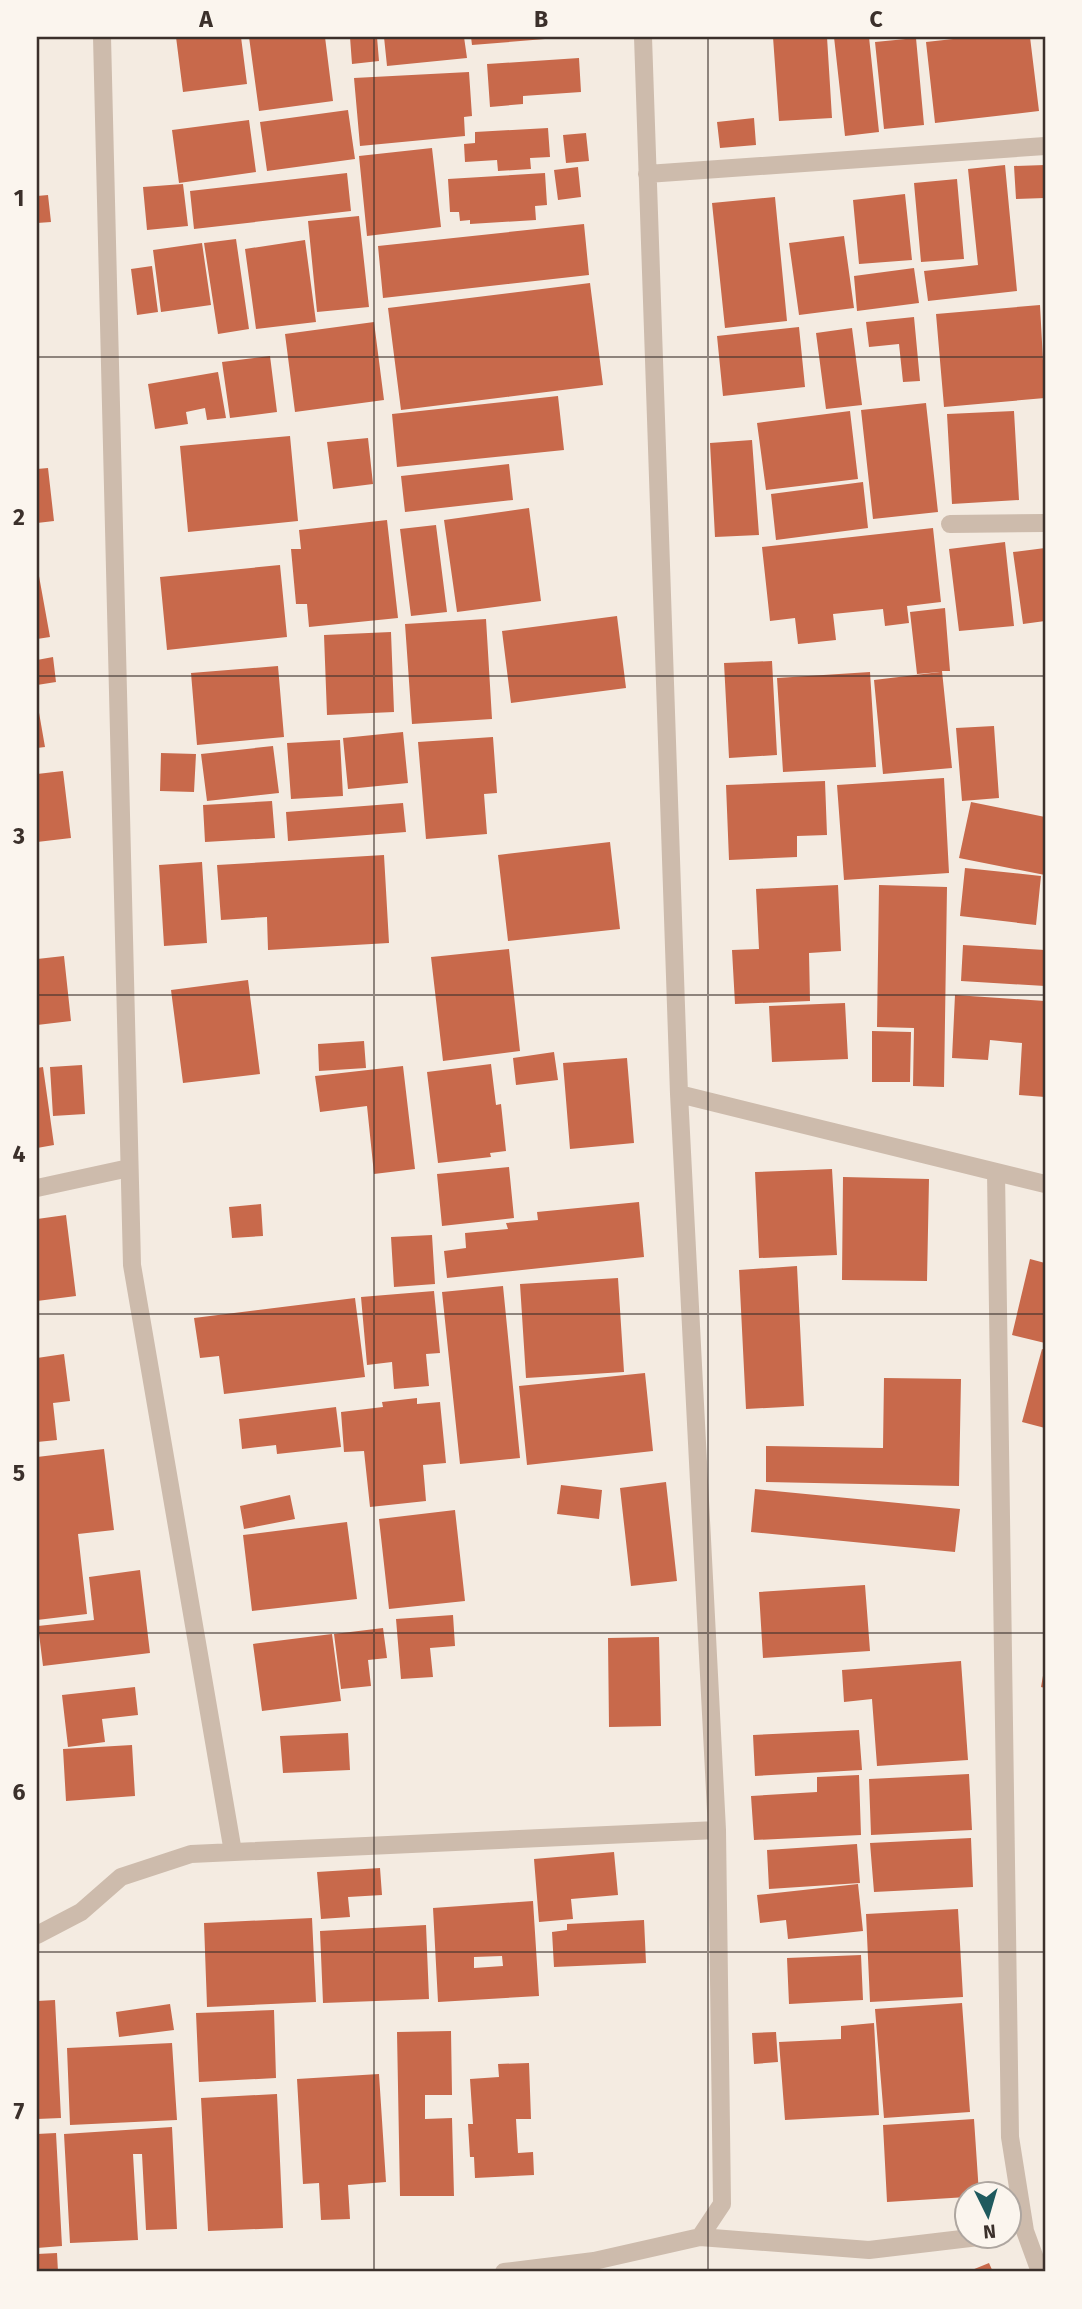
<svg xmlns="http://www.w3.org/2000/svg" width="1082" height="2309" viewBox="0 0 1082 2309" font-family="'Fira Sans',sans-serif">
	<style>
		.building { fill: #c8694b; fill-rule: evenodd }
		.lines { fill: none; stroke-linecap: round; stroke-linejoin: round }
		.street { stroke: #cdbbac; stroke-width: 18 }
		.grid { fill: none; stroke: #3b302b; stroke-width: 2; stroke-opacity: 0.55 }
		.neatline { fill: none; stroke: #3b302b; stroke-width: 2.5 }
		.grid-label { font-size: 23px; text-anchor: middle; font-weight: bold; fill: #3b302b }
	</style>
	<rect width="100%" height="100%" fill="#f4ebe1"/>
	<path class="building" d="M176,37H241L247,84L183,92Z
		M249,37H325L333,101L259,111Z
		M350,37H377L379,61L352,64Z
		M384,37H464L467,58L387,66Z
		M471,37H545V39L472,45Z
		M773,37H827L832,118L779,121Z
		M834,37H869L879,132L845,136Z
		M971,37H1030L1039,111L935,123L926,42Z
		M916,38L924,125L884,129L875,42Z
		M579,58L581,92L523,96V104L490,107L487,64Z
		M469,72L472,116L464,117L465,136L360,146L354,78Z
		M348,110L355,159L267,171L260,122Z
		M754,118L756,145L720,148L717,122Z
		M249,120L256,172L179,183L172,130Z
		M548,128L550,157L530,158L531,169L498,171L497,160L465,162L464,144L475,143V132Z
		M586,133L589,161L566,163L563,135Z
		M432,148L441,227L367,236L359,156Z
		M1005,165L1017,291L928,301L924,271L978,265L968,169Z
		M1045,165V198L1016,199L1014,166Z
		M578,167L581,197L558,200L554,170Z
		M347,173L351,211L194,229L190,191Z
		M545,173L547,205L535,206L536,220L470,224V220L460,221L459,212H450L448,179Z
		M957,179L964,259L921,262L914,183Z
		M183,184L188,226L147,230L143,187Z
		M905,194L912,260L859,264L853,200Z
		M48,195L51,222L37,223V196Z
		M775,197L787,321L725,328L712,203Z
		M359,216L369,307L317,312L308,221Z
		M584,224L589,275L383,298L378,246Z
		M844,236L854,308L799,315L789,243Z
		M236,239L249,329L218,334L204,243Z
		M305,240L316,322L256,329L245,249Z
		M202,243L211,305L161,312L153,250Z
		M152,266L158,312L137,315L131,269Z
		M914,268L919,303L857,311L854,276Z
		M590,283L603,385L401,410L388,308Z
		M1040,305L1045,398L944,407L936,314Z
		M914,317L920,381L903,382L899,344L869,347L866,322Z
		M374,322L384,400L295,412L285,334Z
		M799,327L805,387L723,396L717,336Z
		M852,328L862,405L826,409L816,333Z
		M270,356L277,412L230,418L222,362Z
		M218,372L226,418L207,420L205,408L186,412L188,424L155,429L148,384Z
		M558,396L564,450L397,467L392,414Z
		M926,403L938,512L873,519L861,410Z
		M850,411L858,479L766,490L757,423Z
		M1014,411L1019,500L952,504L947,414Z
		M290,436L298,521L188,532L180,446Z
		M368,438L373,484L333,489L327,442Z
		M752,440L759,535L715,537L710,443Z
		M509,464L513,500L405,512L401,476Z
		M48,468L54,521L37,523V469Z
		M863,482L868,528L776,540L771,494Z
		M529,508L541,601L457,612L444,520Z
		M387,520L398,618L309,627L307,604H296L291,549H301L299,530Z
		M436,525L447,612L411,616L400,529Z
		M933,528L941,602L907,606L909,623L885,626L883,609L833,614L836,640L798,644L795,618L770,621L762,547Z
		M1005,542L1014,626L959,631L949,549Z
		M1045,548V621L1023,624L1013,552Z
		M37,565L50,637L37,639Z
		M280,565L287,637L167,650L160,577Z
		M945,608L950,671H942L952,768L883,774L874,680L940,672L917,674L910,612Z
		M617,616L626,688L511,703L502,631Z
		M486,619L492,719L412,724L405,624Z
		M391,632L394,712L327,715L324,635Z
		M53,657L56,682L37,685V660Z
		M772,661L777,755L729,758L724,663Z
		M278,666L284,737L197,745L191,673Z
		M870,672L876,767L783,772L777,678Z
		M37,701L45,747L37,748Z
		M994,726L999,798L962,801L956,728Z
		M403,732L408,783L348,789L343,738Z
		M493,737L497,793L484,794L487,834L426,839L418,742Z
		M340,740L343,796L291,799L287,743Z
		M273,746L279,793L207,801L201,754Z
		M161,753L196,754L194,792L160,791Z
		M63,771L71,838L37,842V774Z
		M944,778L949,873L844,880L837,785Z
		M825,781L827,835L797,836V857L729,860L726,785Z
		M272,801L275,838L205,842L203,805Z
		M971,802L1045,817V875L959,858Z
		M403,803L406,832L288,841L286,812Z
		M610,842L620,929L508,941L498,855Z
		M384,855L389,943L268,950L267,917L221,920L217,865Z
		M202,862L207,943L164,946L159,865Z
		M965,868L1041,876L1036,925L960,916Z
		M838,885L841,951L809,953L810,1001L735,1004L732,950L759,949L756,889Z
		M879,885L947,887L944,1087L913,1086L914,1028L877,1027Z
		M963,945L1045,950V986L961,981Z
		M509,949L520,1051L443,1061L431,957Z
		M64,956L71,1021L37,1025V959Z
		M248,980L260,1074L183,1083L171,990Z
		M955,995L1045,1001V1097L1019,1095L1022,1043L990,1040L988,1060L952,1058Z
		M845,1003L848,1059L772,1062L769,1006Z
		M872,1031L911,1032L910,1082H872Z
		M364,1041L366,1068L319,1071L318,1044Z
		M554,1052L558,1080L516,1085L513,1058Z
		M627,1058L634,1143L570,1149L563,1063Z
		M491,1064L496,1105L501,1104L506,1151L490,1153L491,1157L438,1163L427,1072Z
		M82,1065L85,1114L53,1116L50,1067Z
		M403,1066L415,1169L374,1174L367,1106L320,1112L315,1076Z
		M43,1067L54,1145L37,1148V1068Z
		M509,1167L514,1218L442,1226L437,1174Z
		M832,1169L837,1255L759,1258L755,1172Z
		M843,1177L929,1179L927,1281L842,1280Z
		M639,1202L644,1257L447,1278L444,1251L466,1248L465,1233L508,1229L506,1223L538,1220L537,1212Z
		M261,1204L263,1236L232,1238L229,1207Z
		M66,1215L76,1296L37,1301V1219Z
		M432,1235L435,1284L394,1287L391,1237Z
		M1030,1259L1045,1263V1343L1012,1335Z
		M797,1266L804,1406L746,1409L739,1270Z
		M618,1278L624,1372L526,1378L520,1284Z
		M503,1286L520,1458L460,1464L442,1292Z
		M434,1291L440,1353L426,1354L429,1386L394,1389L392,1362L367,1365L361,1297Z
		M355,1298L365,1377L224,1394L219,1356L200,1358L194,1318Z
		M1042,1349L1045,1350V1428L1022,1422Z
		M64,1354L70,1401L53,1403L57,1440L37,1442V1358Z
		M645,1373L653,1451L527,1465L519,1386Z
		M884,1378L961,1379L959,1486L766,1482V1446L883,1448Z
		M417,1398V1404L440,1402L446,1463L423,1465L426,1501L370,1507L364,1451L344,1452L341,1412L383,1407L382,1402Z
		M336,1407L341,1447L277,1454L276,1445L242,1449L239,1419Z
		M104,1449L114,1530L78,1534L87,1614L37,1620V1457Z
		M666,1482L677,1581L631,1586L620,1488Z
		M561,1485L602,1490L599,1519L557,1514Z
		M755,1489L960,1509L955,1552L751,1532Z
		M290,1495L295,1519L244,1529L240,1506Z
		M455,1510L465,1601L389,1609L379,1519Z
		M347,1522L357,1599L252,1611L243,1535Z
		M140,1570L150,1653L43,1666L38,1626L94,1620L89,1577Z
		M865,1585L870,1651L763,1658L759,1592Z
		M453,1615L455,1646L430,1648L433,1677L401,1679L396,1619Z
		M383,1628L387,1658L368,1660L371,1686L341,1689L334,1634Z
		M332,1634L341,1701L262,1711L253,1644Z
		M659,1637L661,1726L609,1727L608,1638Z
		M961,1661L968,1760L877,1766L872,1699L844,1702L842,1670Z
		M1044,1670L1045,1671V1688L1041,1687Z
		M135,1687L138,1715L102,1719L105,1742L68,1747L62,1695Z
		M859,1730L862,1770L755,1776L753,1735Z
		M348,1733L350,1770L283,1773L280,1736Z
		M132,1745L135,1796L66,1801L63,1749Z
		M969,1774L972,1830L871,1835L869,1779Z
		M859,1775L861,1835L754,1840L751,1796L817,1792V1777Z
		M971,1838L973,1887L874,1892L870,1843Z
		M857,1844L860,1883L769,1889L767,1850Z
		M614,1852L618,1895L571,1899L573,1919L539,1922L534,1859Z
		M380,1868L382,1895L348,1897L350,1917L321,1919L317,1872Z
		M858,1884L863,1931L788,1939L786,1920L760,1923L757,1895Z
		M533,1901L539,1996L438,2002L433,1908ZM502,1956L503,1966L474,1968V1957Z
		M958,1909L963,1997L870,2002L866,1914Z
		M312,1918L316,2002L207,2007L204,1923Z
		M644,1920L646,1963L554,1967L552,1932L567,1930V1924Z
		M426,1925L429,1999L323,2003L320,1931Z
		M861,1955L863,2000L789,2004L787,1958Z
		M55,2000L61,2118L37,2119V2001Z
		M962,2003L970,2112L884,2118L875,2009Z
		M170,2004L174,2030L119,2037L116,2012Z
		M274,2010L276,2078L199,2082L196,2013Z
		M874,2023L879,2115L785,2120L779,2042L841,2039V2026Z
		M451,2031L452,2095H425V2119L452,2118L454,2196H400L397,2032Z
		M776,2032L778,2062L754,2064L752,2033Z
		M172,2043L177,2120L70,2125L67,2048Z
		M529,2063L531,2119H516L518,2153L533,2152L534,2175L475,2178L474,2157H470L468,2124H473L470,2079L499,2077L498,2064Z
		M379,2074L386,2182L348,2185L350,2219L321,2220L319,2183L303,2184L297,2079Z
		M277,2094L283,2228L208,2231L201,2098Z
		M974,2119L979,2194H967V2197L887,2202L883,2125Z
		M172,2127L177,2229L146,2230L142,2154H133L138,2240L70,2243L64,2134Z
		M56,2133L62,2246L37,2248V2134Z
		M57,2253L58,2272H37V2254Z
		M989,2263L993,2272H967Z"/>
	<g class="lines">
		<path class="street" d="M102,37L132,1265L233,1852
			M647,174L1045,146
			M950,524L1045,523
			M679,1094L1045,1184
			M996,1172L1010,2137L1025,2231L1040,2272
			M37,1188L129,1168
			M37,1935L81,1912L121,1877L191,1854L717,1830
			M700,2237L869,2250L987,2236
			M504,2272L594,2261L700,2237L722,2204L717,1830L679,1094L643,37"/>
	</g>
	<path class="grid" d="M374,37V2272M708,37V2272M37,357H1045M37,676H1045M37,995H1045M37,1314H1045M37,1633H1045M37,1952H1045"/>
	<rect width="1082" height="2309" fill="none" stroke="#fbf5ee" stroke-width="77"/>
	<g transform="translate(988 2215) rotate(175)"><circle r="33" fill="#fbf5ee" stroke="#aea6a0" stroke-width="2"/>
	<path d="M0-5L12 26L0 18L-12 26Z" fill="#1f5a5e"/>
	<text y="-10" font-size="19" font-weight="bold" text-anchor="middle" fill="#3b302b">N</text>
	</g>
	<rect x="38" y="38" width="1006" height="2232" class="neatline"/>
	<g class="grid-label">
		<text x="206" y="27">A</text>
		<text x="541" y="27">B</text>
		<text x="876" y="27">C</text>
		<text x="19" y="206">1</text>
		<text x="19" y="525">2</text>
		<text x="19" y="844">3</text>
		<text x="19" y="1162">4</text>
		<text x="19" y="1481">5</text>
		<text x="19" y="1800">6</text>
		<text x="19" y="2119">7</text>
	</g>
</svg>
